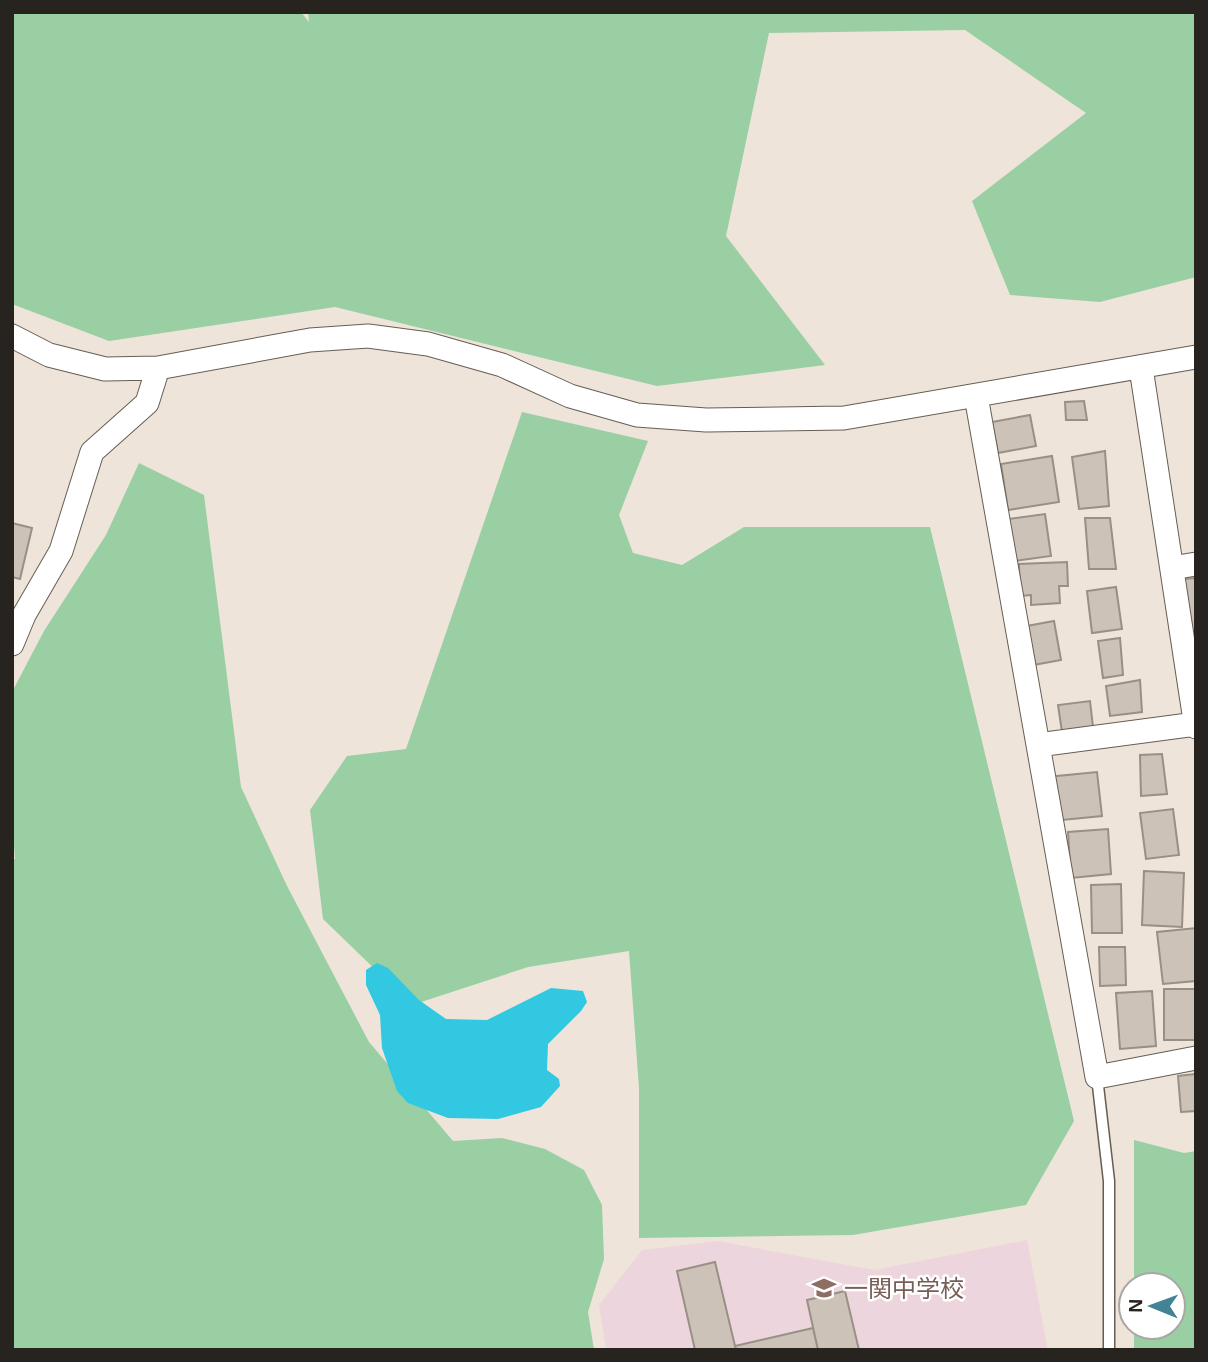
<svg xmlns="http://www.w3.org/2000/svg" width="1208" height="1362" viewBox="0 0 1208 1362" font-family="Arial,'Noto Sans JP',sans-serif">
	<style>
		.education { fill: #edd5de }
		.green { fill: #99cfa3 }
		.water { fill: #32c8e1 }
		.building { fill: #ccc2b7; stroke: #999085; stroke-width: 2 }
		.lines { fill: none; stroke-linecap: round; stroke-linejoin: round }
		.service-casing { stroke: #665e54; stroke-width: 13 }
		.minor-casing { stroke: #665e54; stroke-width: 25 }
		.service { stroke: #fff; stroke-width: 10 }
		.minor { stroke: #fff; stroke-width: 23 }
		.labels { text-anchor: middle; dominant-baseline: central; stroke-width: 5; stroke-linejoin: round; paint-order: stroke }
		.education-label { font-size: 24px; fill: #785e54; stroke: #fff; text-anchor: start }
	</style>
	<rect width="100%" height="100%" fill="#eee4d9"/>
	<path class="education" d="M1027,1240L1048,1350H606L599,1305L642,1250L718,1241L874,1270Z"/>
	<path class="green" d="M12,12H301L309,22L308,12H1196V277L1100,302L1010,295L972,201L1086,113L965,30L769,33L726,236L825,365L657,386L335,307L109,341L12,304Z
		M522,412L648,441L619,515L633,553L682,565L744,527H930L1074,1121L1026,1205L853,1235L639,1238V1088L629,951L528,967L412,1005L323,919L310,810L347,756L406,749Z
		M139,463L204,495L241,787L287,886L369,1042L453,1141L502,1138L545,1149L584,1170L602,1205L604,1259L588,1312L594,1350H12V860L15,859L12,818V692L44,631L106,535Z
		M1134,1140L1184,1153L1196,1151V1350H1134V1327H1173V1285H1134Z"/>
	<path class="water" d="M377,963L388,968L419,1000L446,1019L487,1020L551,988L583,991L587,1002L581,1011L548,1044L547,1070L559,1079L560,1086L541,1107L498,1119L448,1118L408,1103L397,1091L382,1048L380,1015L366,985V970Z"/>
	<path class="building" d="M1084,401L1087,420H1066L1065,402Z
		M1030,415L1036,446L998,453L992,422Z
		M1105,451L1109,506L1079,509L1072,457Z
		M1052,456L1059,502L1008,510L1001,464Z
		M1045,514L1051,556L1014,561L1008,519Z
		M1085,518H1110L1116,569H1089Z
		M12,523L32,528L20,579L12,577Z
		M1067,562L1068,586H1059L1060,603L1031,605V595L1020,596L1019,564Z
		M1196,578V633L1187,634L1183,579Z
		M1116,587L1122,629L1092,633L1087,591Z
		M1054,621L1061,660L1028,666L1021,627Z
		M1120,638L1123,675L1103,678L1098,641Z
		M1140,680L1142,712L1110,716L1106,686Z
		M1090,701L1093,727L1062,732L1058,705Z
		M1162,754L1167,794L1141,796L1140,755Z
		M1097,772L1102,816L1052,821L1047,777Z
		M1173,809L1179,855L1146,859L1140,813Z
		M1108,829L1111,874L1071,878L1068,832Z
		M1144,871L1184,873L1182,927L1142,925Z
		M1121,884L1122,933H1092L1091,885Z
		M1196,928V981L1163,984L1157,932Z
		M1099,947H1125L1126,985L1100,986Z
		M1164,989H1196V1040H1164Z
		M1152,991L1156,1046L1120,1049L1116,993Z
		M1195,1074L1196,1111L1181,1112L1178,1076Z
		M715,1262L735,1346L736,1350H695L677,1271Z
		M845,1291L859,1350H818L807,1300Z
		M813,1328L818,1350H736L735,1346Z"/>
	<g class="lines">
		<g class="service-casing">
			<path id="service" d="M1097,1077L1109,1181V1350"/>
		</g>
		<g class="minor-casing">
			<path id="minor" d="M12,336L49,355L105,369L158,368L310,340L368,336L428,344L502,365L570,396L637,415L706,420L844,418L1196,357
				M1141,368L1196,727
				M976,396L1097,1077L1196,1058
				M1172,568L1196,564
				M12,644L24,615L61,551L92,452L147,403L158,368
				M1038,745L1196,724"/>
		</g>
		<use href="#service" class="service"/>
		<use href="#minor" class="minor"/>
	</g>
	<defs>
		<g id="school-bare" transform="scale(1.89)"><path d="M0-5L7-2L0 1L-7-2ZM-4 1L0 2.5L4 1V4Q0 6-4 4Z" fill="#8d6e63" stroke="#fff" stroke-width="2.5" paint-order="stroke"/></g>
	</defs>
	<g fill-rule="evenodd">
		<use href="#school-bare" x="824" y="1288"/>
	</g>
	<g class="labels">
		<g class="education-label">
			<text x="844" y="1288">一関中学校</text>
		</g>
	</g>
	<rect width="1208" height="1362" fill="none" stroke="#27231f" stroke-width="28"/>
	<g transform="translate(1152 1306) rotate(271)"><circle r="33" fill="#ffffff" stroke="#a9a7a5" stroke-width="2"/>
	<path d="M0-5L12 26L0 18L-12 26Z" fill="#428396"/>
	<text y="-10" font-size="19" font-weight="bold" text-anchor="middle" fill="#27231f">N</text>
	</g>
</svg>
